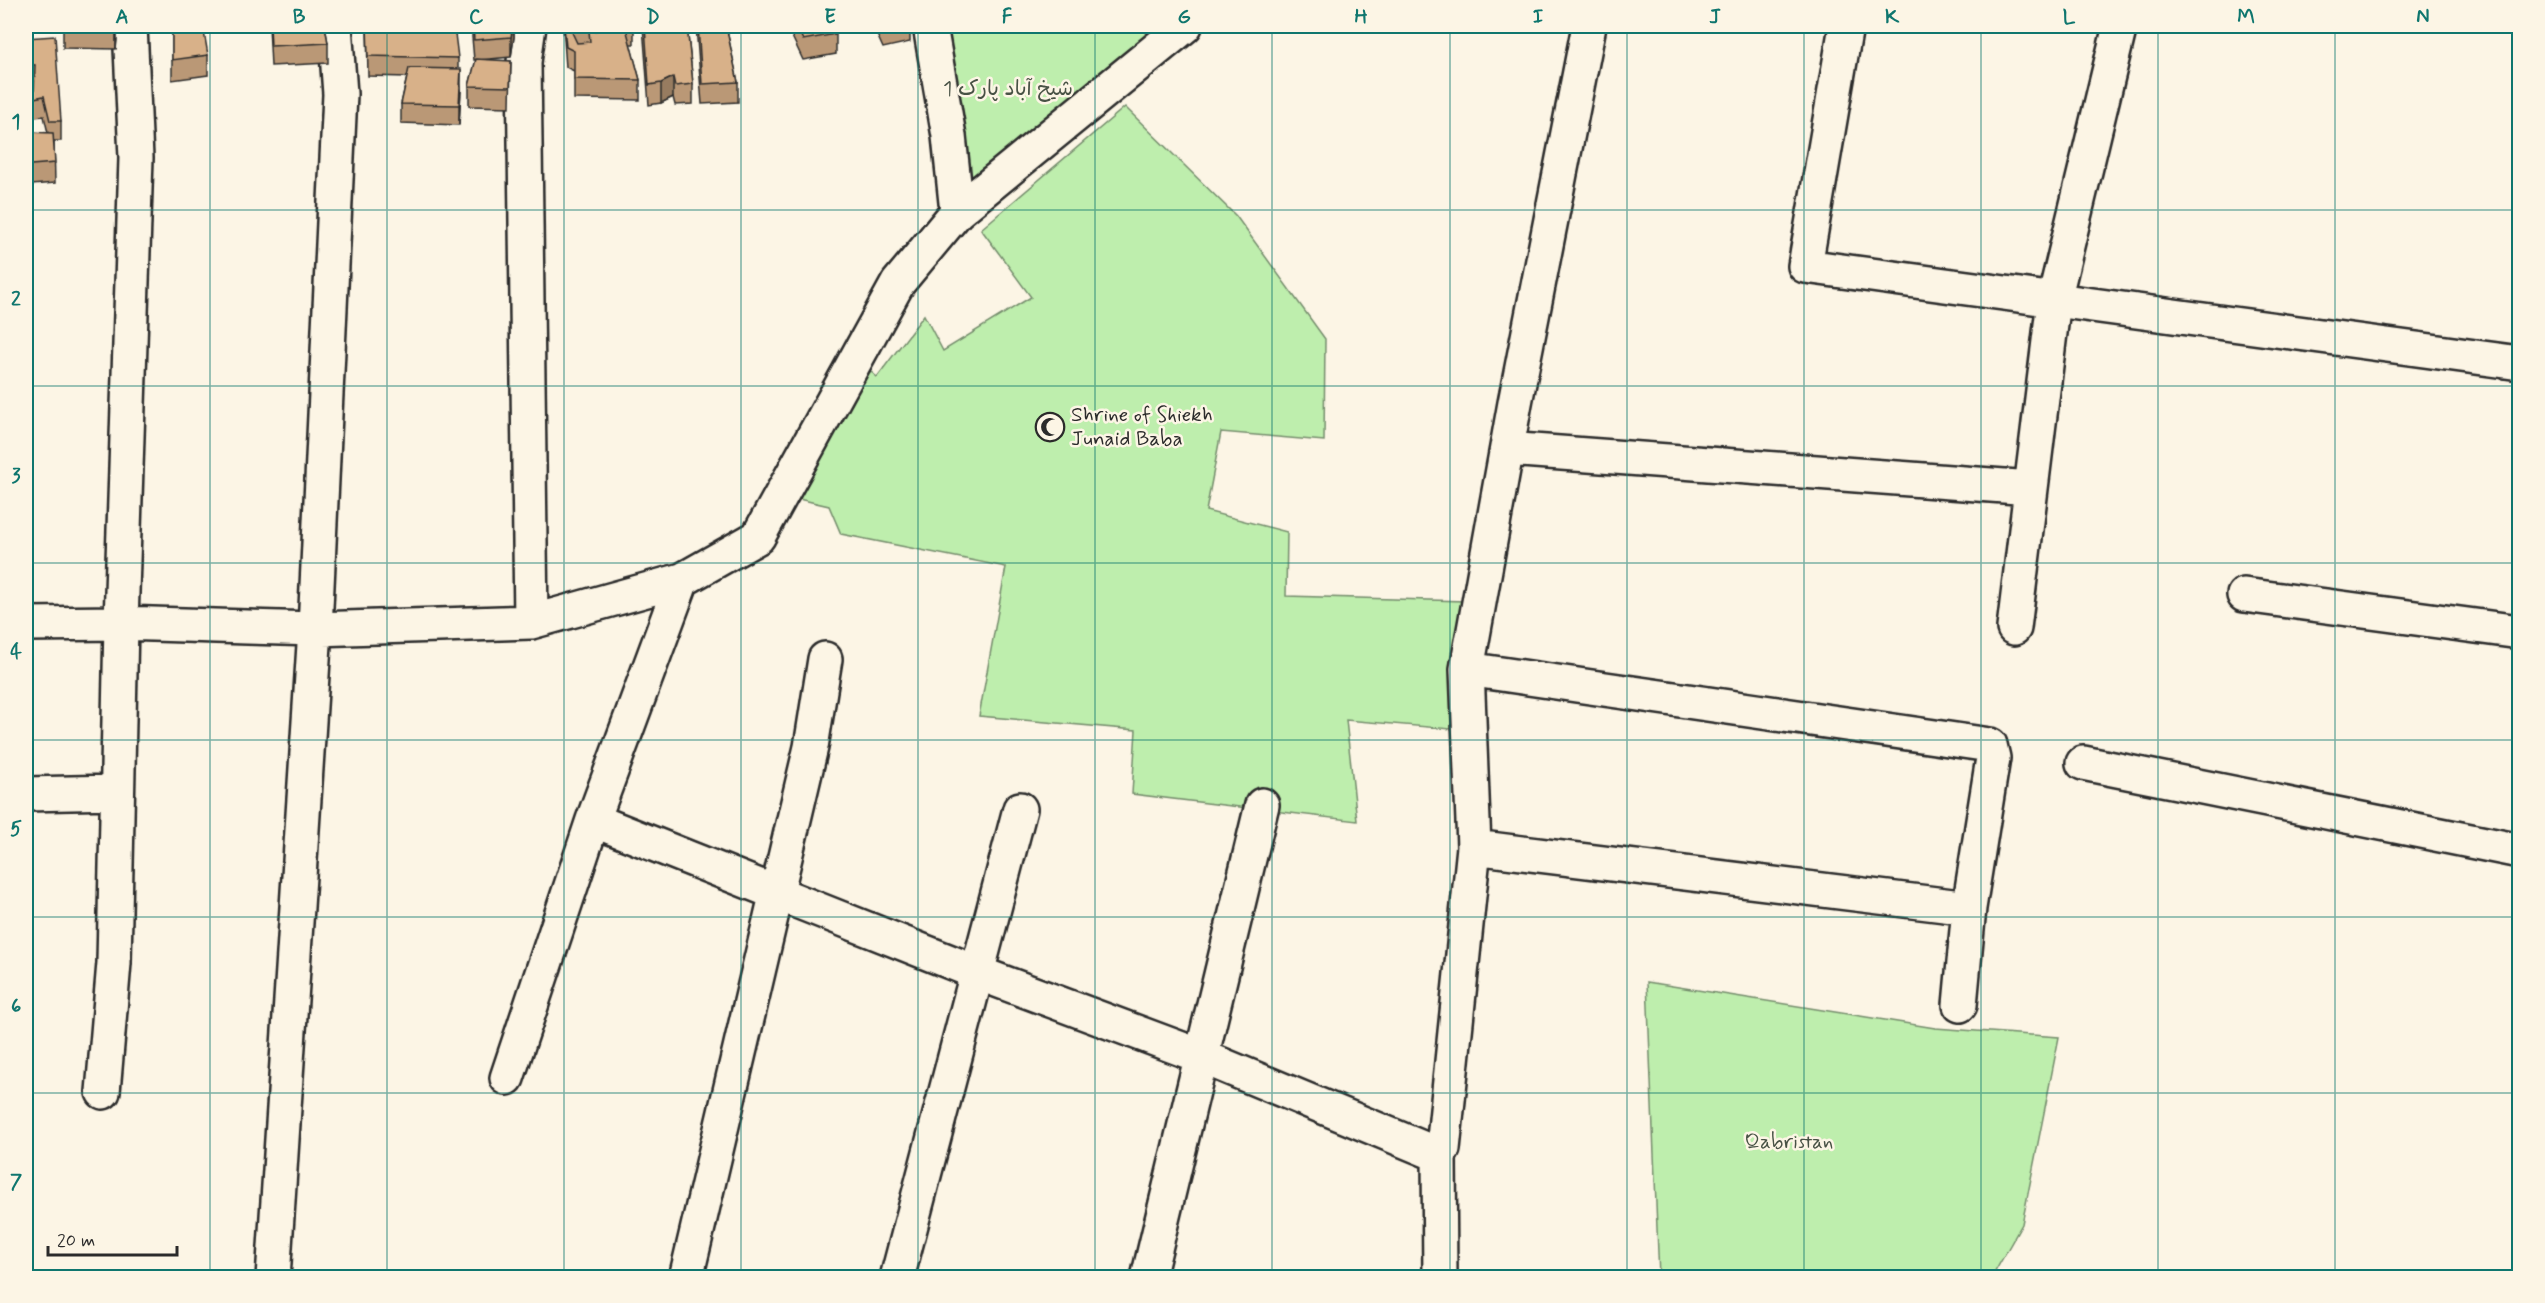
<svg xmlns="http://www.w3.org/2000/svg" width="2545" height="1303" viewBox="0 0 2545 1303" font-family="Mynerve,'Playpen Sans Arabic',sans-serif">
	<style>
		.green { fill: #beeead; stroke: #748c6c; stroke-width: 1.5 }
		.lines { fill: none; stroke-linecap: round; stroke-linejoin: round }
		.minor-casing { stroke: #2b2b2b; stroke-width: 38 }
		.minor { stroke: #fcf5e5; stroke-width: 33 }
		.wall { fill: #ba9876; stroke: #2b2b2b; stroke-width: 1.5 }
		.shaded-wall { fill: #977c60; stroke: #2b2b2b; stroke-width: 1.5 }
		.building { fill: #d8b189; stroke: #2b2b2b; stroke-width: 1.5 }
		.grid { fill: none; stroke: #0f766e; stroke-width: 1.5; stroke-opacity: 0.55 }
		.labels { text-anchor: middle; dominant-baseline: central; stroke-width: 5; stroke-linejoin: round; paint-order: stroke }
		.park-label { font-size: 21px; fill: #485245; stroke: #fcf5e5 }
		.poi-label { font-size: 21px; fill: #2b2b2b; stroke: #fcf5e5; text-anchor: start }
		.neatline { fill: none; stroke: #0f766e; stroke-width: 2 }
		.grid-label { font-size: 20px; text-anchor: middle; font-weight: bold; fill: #0f766e }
	</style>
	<rect width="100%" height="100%" fill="#fcf5e5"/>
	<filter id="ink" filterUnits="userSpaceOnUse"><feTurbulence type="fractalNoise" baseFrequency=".0167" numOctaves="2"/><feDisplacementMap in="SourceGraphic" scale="12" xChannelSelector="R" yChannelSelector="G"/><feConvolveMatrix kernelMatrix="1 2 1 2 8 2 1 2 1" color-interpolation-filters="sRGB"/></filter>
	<g filter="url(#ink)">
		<path class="green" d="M930,26H1185L957,212Z
			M1125,107L1236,216L1325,339L1324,441L1221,432L1206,511L1287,532L1286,596L1465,601L1463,730L1346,720L1357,821L1132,794L1136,730L979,716L1006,567L841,534L829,506L781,495L856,359L877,377L924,315L943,351L1031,297L981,229Z
			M1647,982L1935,1028L2059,1037L2022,1224L1992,1277H1659Z"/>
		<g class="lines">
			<g class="minor-casing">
				<path id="minor" d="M529,26L524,62L531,622
					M1846,26L1805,266L2520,363
					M957,212L1185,26
					M1507,449L2031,488
					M2244,595L2520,632
					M26,624L121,623L315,629L531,622L682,580
					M2014,628L2054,300L2120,26
					M1467,669L1990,745L1993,758L1969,908L1960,1005
					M2083,763L2520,851
					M26,794L116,792
					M593,820L978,973L1203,1057L1439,1155
					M1474,847L1969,908
					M507,1078L593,820L682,580L758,537L898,283L957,212L949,136L930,26
					M103,1092L114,963L121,623L136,158L130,26
					M273,1278L315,629L340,94L335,26
					M686,1278L811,747L825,659
					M897,1278L1020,809
					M1148,1278L1262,805
					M1440,1278L1439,1155L1443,1149L1474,847L1467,669L1515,403L1589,26"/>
			</g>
			<use href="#minor" class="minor"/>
		</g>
		<path class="wall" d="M117,26L116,49L63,48V28Z
			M172,26L208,55V75L172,80Z
			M269,26H325L328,43V63L271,66Z
			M367,26L458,58V69L461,89L459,125L401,123V104L407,77L368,76Z
			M472,26H514V37L511,57L479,60L511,61L510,107L469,106V86L476,60H474L472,37Z
			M563,26H569L570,30V26H634V44H630L640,80V100L574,99V71L566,67Z
			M643,26H687L693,84V104L675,105L673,97L661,103L649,105Z
			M696,26H726L738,82V102L702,104Z
			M787,26H866L835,31L836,34V54L803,60Z
			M873,26H910V42L883,48Z
			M26,38L61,121V141H54L55,183L31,185H26V132L48,133L44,116L34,117V85L26,84Z"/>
		<path class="shaded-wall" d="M117,26V41L116,49V29Z
			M513,26H514V37L511,57V37Z
			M461,69V89L459,125V105Z
			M673,77V97L661,103V83Z"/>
		<path class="building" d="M63,26H117L116,29L63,28Z
			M172,26H203L208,55L172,60Z
			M270,26H325L328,43L271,46Z
			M367,26H454L458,58L368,56Z
			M473,26H513L511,37L474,40Z
			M564,26H569L577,43L590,42L589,31L626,28L640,80L574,79V51L566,47Z
			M645,26H687L693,84L675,86L673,77L661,83L649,85Z
			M698,26H726L738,82L702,84Z
			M796,26H833L836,34L803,40Z
			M882,26H895L883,28Z
			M55,36L61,121H50L44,96L34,98L35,65L26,64V38Z
			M476,59L511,61L510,87L469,86Z
			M409,68L461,69L459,105L401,104Z
			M26,132L53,133L55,163L31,165H26Z"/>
	</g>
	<path class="grid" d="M210,26V1278M387,26V1278M564,26V1278M741,26V1278M918,26V1278M1095,26V1278M1272,26V1278M1450,26V1278M1627,26V1278M1804,26V1278M1981,26V1278M2158,26V1278M2335,26V1278M26,210H2520M26,386H2520M26,563H2520M26,740H2520M26,917H2520M26,1093H2520"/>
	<defs>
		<g id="mosque-ring" transform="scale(1.5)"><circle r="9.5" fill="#fcf5e5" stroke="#2b2b2b" stroke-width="1.5"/><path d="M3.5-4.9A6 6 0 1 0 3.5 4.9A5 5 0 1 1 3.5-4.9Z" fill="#2b2b2b"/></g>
	</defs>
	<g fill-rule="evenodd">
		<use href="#mosque-ring" x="1050" y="427"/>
	</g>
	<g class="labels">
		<g class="park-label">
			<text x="1008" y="89">شیخ آباد پارک 1</text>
			<text x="1789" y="1142">Qabristan</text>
		</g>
		<g class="poi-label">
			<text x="1071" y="415">Shrine of Shiekh<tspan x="1071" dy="24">Junaid Baba</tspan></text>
		</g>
	</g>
	<rect width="2545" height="1303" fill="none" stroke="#fcf5e5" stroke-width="66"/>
	<path d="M48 1246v9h129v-9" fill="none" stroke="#2b2b2b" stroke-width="3"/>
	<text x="57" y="1246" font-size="18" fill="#2b2b2b" stroke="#fcf5e5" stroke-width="4.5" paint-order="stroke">20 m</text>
	<rect x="33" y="33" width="2479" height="1237" class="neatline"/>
	<g class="grid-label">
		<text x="122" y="23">A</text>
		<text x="299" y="23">B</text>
		<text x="476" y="23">C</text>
		<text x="653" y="23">D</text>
		<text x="830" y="23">E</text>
		<text x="1007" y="23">F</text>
		<text x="1184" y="23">G</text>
		<text x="1361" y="23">H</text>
		<text x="1538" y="23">I</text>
		<text x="1715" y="23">J</text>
		<text x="1892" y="23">K</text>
		<text x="2069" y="23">L</text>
		<text x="2246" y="23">M</text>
		<text x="2423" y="23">N</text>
		<text x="16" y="128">1</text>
		<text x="16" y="305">2</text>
		<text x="16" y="482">3</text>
		<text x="16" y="658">4</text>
		<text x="16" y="835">5</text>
		<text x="16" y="1012">6</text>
		<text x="16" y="1188">7</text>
	</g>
</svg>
